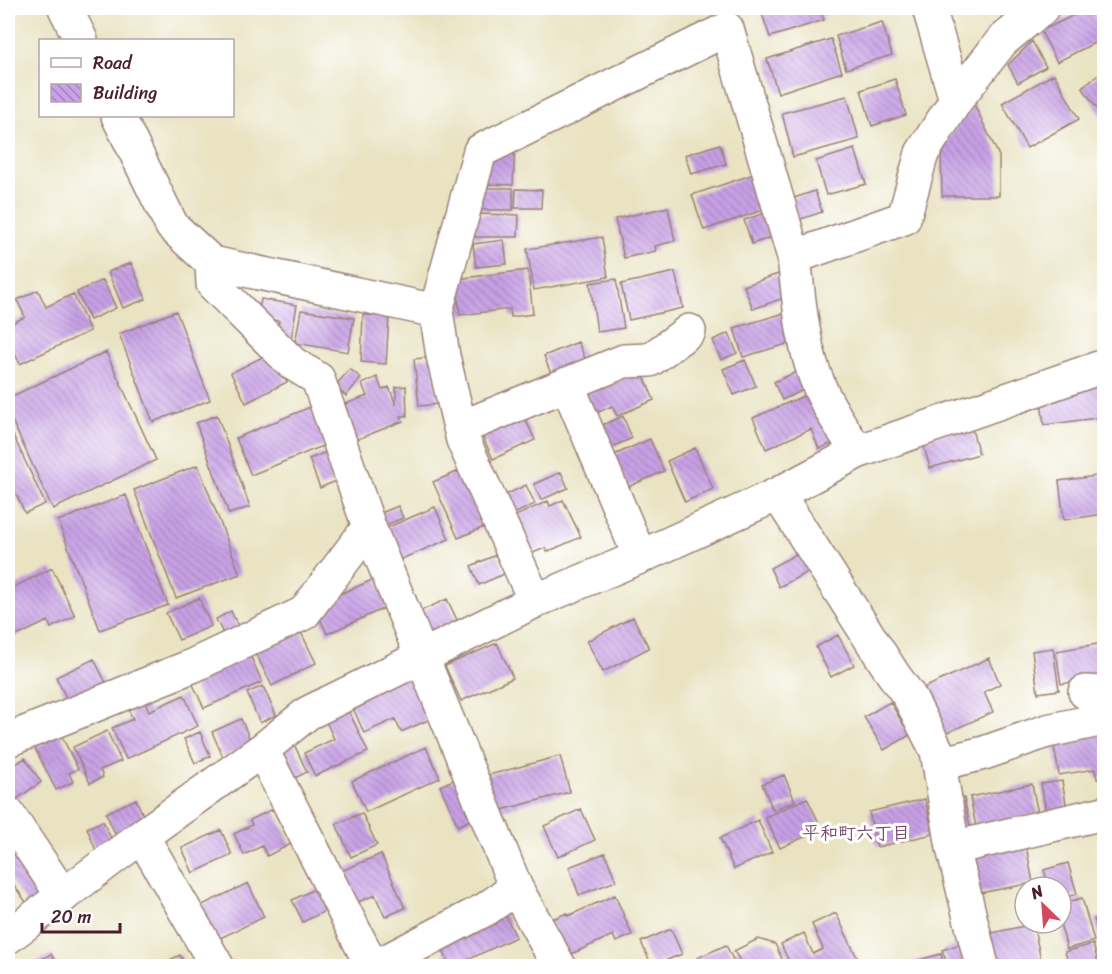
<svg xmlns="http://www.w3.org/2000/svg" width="1112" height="974" viewBox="0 0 1112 974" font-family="Sriracha,'Klee One',sans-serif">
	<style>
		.building { fill: url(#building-back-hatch) }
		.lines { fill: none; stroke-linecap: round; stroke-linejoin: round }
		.minor-casing { stroke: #9a8176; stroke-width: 36 }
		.minor { stroke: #fff; stroke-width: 33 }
		.labels { text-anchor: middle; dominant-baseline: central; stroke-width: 6; stroke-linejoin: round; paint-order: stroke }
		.neighbourhood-label { font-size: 18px; font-weight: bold; fill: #764c6c; stroke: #fff }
	</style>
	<defs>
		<pattern id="building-back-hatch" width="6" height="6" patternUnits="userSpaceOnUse" patternTransform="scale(1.5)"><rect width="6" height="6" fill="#c8a1e6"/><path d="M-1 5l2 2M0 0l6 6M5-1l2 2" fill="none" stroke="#a483bb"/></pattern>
	</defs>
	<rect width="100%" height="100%" fill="#fff"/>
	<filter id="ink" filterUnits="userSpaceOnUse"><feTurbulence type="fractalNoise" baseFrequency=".0167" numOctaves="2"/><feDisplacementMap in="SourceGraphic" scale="12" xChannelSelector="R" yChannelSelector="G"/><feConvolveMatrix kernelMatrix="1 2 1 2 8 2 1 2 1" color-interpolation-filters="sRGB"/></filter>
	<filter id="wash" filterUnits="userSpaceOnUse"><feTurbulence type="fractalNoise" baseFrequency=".008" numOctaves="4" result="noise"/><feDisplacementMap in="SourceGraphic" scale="24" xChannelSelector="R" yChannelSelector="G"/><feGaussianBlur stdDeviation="1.35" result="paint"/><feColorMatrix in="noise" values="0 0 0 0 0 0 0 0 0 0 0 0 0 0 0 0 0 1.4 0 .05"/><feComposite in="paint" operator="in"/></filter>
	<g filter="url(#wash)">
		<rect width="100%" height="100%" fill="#e9e3c2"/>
		<g id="blocks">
			<path class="building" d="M760,8H819L824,20L770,37Z
				M824,8H844L826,13Z
				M1088,8H1091L1104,34V38L1057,62L1041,31Z
				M882,22L892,55L846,69L836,36Z
				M831,39L842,72L778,93L767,59Z
				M1032,41L1046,67L1018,83L1008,65Z
				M1104,71V119L1082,87Z
				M1054,74L1079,119L1027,148L1002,103Z
				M895,79L906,115L872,126L861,90Z
				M847,96L859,139L793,157L782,113Z
				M974,104L999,156V196H942L941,147Z
				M720,144L726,164L691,174L685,155Z
				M515,146L513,185L484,184L485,158Z
				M855,149L866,184L826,195L816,161Z
				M754,174L766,209L704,230L692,195Z
				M477,188H513V210H477Z
				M516,189L542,190L541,208H515Z
				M815,191L822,212L798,220L791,199Z
				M668,207L675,241L655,246L656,251L624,258L615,219Z
				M765,213L772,237L752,244L744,220Z
				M475,214L519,215L518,237H475Z
				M602,237L608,277L534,290L527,249Z
				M504,240L507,264L476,267L473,244Z
				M131,263L146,299L123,308L108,272Z
				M528,270L533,314L511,317L510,309L460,315L456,279Z
				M675,272L683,308L629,320L621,284Z
				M781,273L789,296L753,309L744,286Z
				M616,279L624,328L597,332L590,283Z
				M103,280L116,308L90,320L77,292Z
				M38,290L46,307L73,294L90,331L20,364L8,339V325L25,317L17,300Z
				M261,299L297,305L291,339L276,337L279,321L258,317Z
				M301,310L354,318L348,352L295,343Z
				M176,311L210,400L153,422L119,334Z
				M788,312L797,341L743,357L734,328Z
				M363,315L389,316L386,364L361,362Z
				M729,333L737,353L721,360L713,340Z
				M578,342L588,365L553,379L544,356Z
				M106,352L156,460L53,509L8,412V398Z
				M272,352L287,382L246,403L231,373Z
				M433,357L438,404L419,406L414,359Z
				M745,360L756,386L734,395L723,369Z
				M350,369L361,378L346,396L335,386Z
				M803,369L810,387L782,400L774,382Z
				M642,371L654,400L617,416L612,406L594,414L586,394Z
				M1104,373V417L1044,425L1040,393Z
				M377,377L382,390L389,387L396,405V387L406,386L407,416H401L403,421L353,441L340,406L367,396L362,384Z
				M815,391L837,441L819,449L811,429L766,449L753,418Z
				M315,405L330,443L251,475L236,438Z
				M522,412L535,440L493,459L480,431Z
				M217,415L250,507L229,514L196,423Z
				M623,416L632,438L608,449L598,427Z
				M8,424L45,504L25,513L8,477Z
				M971,426L979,454L930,468L922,440Z
				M650,439L664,471L628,487L614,455Z
				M695,448L713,489L685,502L667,461Z
				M329,451L340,479L320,488L309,459Z
				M198,465L240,574L176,598L134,490Z
				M459,471L484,527L458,538L433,482Z
				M561,472L568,488L541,500L534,484Z
				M1104,475V514L1064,520L1059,481Z
				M526,485L535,504L514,514L505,495Z
				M126,495L168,605L100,630L58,521Z
				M563,500L581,537L547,552L545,548L526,556L509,519L548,501L550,506Z
				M398,506L403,518L381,527L376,515Z
				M435,507L449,539L392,563L379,531Z
				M800,552L810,571L779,587L770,568Z
				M498,554L506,573L479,585L471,566Z
				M52,568L75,616L51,628L48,621L8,640V590Z
				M377,578L389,606L327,634L314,605Z
				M199,598L211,626L179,640L166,613Z
				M447,599L458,622L427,637L416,613Z
				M231,611L243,636L228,644L216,619Z
				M633,617L649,648L603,672L587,641Z
				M297,624L316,663L272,686L252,646Z
				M838,635L854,665L831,677L816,647Z
				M497,643L513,678L461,701L445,666Z
				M1104,643V677L1061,684L1056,651Z
				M247,648L262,682L204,708L188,674Z
				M1053,648L1059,690L1038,693L1032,651Z
				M989,658L1000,684L984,692L993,712L940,736L919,690Z
				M94,659L106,683L67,700L56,677Z
				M415,672L435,717L401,732L395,719L364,733L350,701Z
				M263,686L276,715L260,723L247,693Z
				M184,695L198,726L126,759L112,728L133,719L125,703L142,696L149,711Z
				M890,702L910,735L884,750L864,717Z
				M346,705L368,752L315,776L304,753L334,739L323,715Z
				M241,719L252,744L223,757L212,732Z
				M1104,725V777L1097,779L1095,769L1059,775L1052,734Z
				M58,729L78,769L69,773L73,782L56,790L35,748L45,743Z
				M107,731L121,761L100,770L103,777L90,783L73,747Z
				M200,732L210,756L195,763L184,739Z
				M293,742L307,772L285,783L271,753Z
				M426,747L440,778L366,812L352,781Z
				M560,756L570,792L490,813L481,777Z
				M25,758L41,782L8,805V769Z
				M784,775L795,801L773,810L762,784Z
				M458,778L476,817L458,826L440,786Z
				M1062,781L1068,814L1047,818L1041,784Z
				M1032,784L1038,814L976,827L970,797Z
				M807,798L822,829L780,848L765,817Z
				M964,798L971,832L959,835L952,801Z
				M136,799L146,822L116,836L106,813Z
				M925,799L933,834L877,847L869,812Z
				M273,809L291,844L267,856L262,846L244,855L234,834L252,825L250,820Z
				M581,809L595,840L558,857L544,826Z
				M362,813L377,845L351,857L336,824Z
				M758,820L772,852L734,869L720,838Z
				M103,821L114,845L97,853L87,828Z
				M221,830L232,855L193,873L182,848Z
				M1025,840L1033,883L969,895L961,852Z
				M20,850L51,894L31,909L8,877V859Z
				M605,853L616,881L579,895L569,867Z
				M381,854L405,908L385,917L375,895L351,905L337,873Z
				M1068,863L1077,894L1061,899V887H1049L1044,870Z
				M248,883L264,917L212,942L196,908Z
				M325,884L335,906L303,922L292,900Z
				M615,895L632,935L616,942L613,935L567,956L550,920L567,913L568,916Z
				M1082,898L1094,941L1067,949L1060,923L1061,904Z
				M503,911L516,937L455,966H450L439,942Z
				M836,913L861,966H791L781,944L804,933L813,954L823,949L812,924Z
				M1104,916V956L1094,919Z
				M1033,924L1041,960L1009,966H989L983,935Z
				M671,929L682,954L652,966L641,942Z
				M758,939L775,944L785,966H743L734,951Z
				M961,944L969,966H948L942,950Z
				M1093,944L1099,966H1069L1065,952Z
				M726,945L736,966H701L697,958Z
				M8,949L14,959L8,964Z
				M51,954L58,966H30Z
				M941,954L944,966H897Z
				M180,955L186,966H147L157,961L159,965Z"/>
		</g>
	</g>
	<g filter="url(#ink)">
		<use href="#blocks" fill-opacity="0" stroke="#9a8176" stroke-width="1.5"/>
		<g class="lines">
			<g class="minor-casing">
				<path id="minor" d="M65,8L81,40
					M956,100L1002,41L1042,8
					M118,116L172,226L212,263L436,311
					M794,257C799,300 802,348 820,388C829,410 845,431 857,452
					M567,384L640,557
					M460,428L624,361L650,360L689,331
					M778,494L893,674L909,696L937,751L953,848L982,966
					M369,527L516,888L559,966
					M535,601L463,440L443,356L436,311L480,151L727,29L794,257L904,218L922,153L956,100L929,8
					M1085,692L1104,693
					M8,740L192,666L304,613L369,527L318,379L292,363L213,284L212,263
					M262,750L372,966
					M939,764L984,753L1047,731L1104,719
					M8,814L63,896
					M142,836L217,966
					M953,848L1104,813
					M8,937L142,836L262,750L308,713L535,601L640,557L778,494L857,452L1104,366
					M377,966L486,909L516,888"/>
			</g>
			<use href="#minor" class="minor"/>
		</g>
	</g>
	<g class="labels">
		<g class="neighbourhood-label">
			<text x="856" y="833">平和町六丁目</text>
		</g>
	</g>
	<rect width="1112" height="974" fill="none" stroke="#fff" stroke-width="30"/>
	<rect x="39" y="39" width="195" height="78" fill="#ffffff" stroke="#b7a5aa" stroke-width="1.5"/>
	<rect x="51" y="58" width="30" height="9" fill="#ffffff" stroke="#b7a5aa" stroke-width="1.5"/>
	<text x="93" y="69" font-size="18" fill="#4a1f2b">Road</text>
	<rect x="51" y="84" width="30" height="18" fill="url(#building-back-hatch)" stroke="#b7a5aa" stroke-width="1.5"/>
	<text x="93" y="99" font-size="18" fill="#4a1f2b">Building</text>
	<g transform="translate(1043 905) rotate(335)"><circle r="28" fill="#ffffff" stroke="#b7a5aa" stroke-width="1.5"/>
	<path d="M0-4.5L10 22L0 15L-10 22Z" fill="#d1495b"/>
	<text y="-9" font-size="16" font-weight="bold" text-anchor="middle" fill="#4a1f2b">N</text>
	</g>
	<path d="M42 923v9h78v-9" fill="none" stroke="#4a1f2b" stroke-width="3"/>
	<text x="51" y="923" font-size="18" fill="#4a1f2b" stroke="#ffffff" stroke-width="4.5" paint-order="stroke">20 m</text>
</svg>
